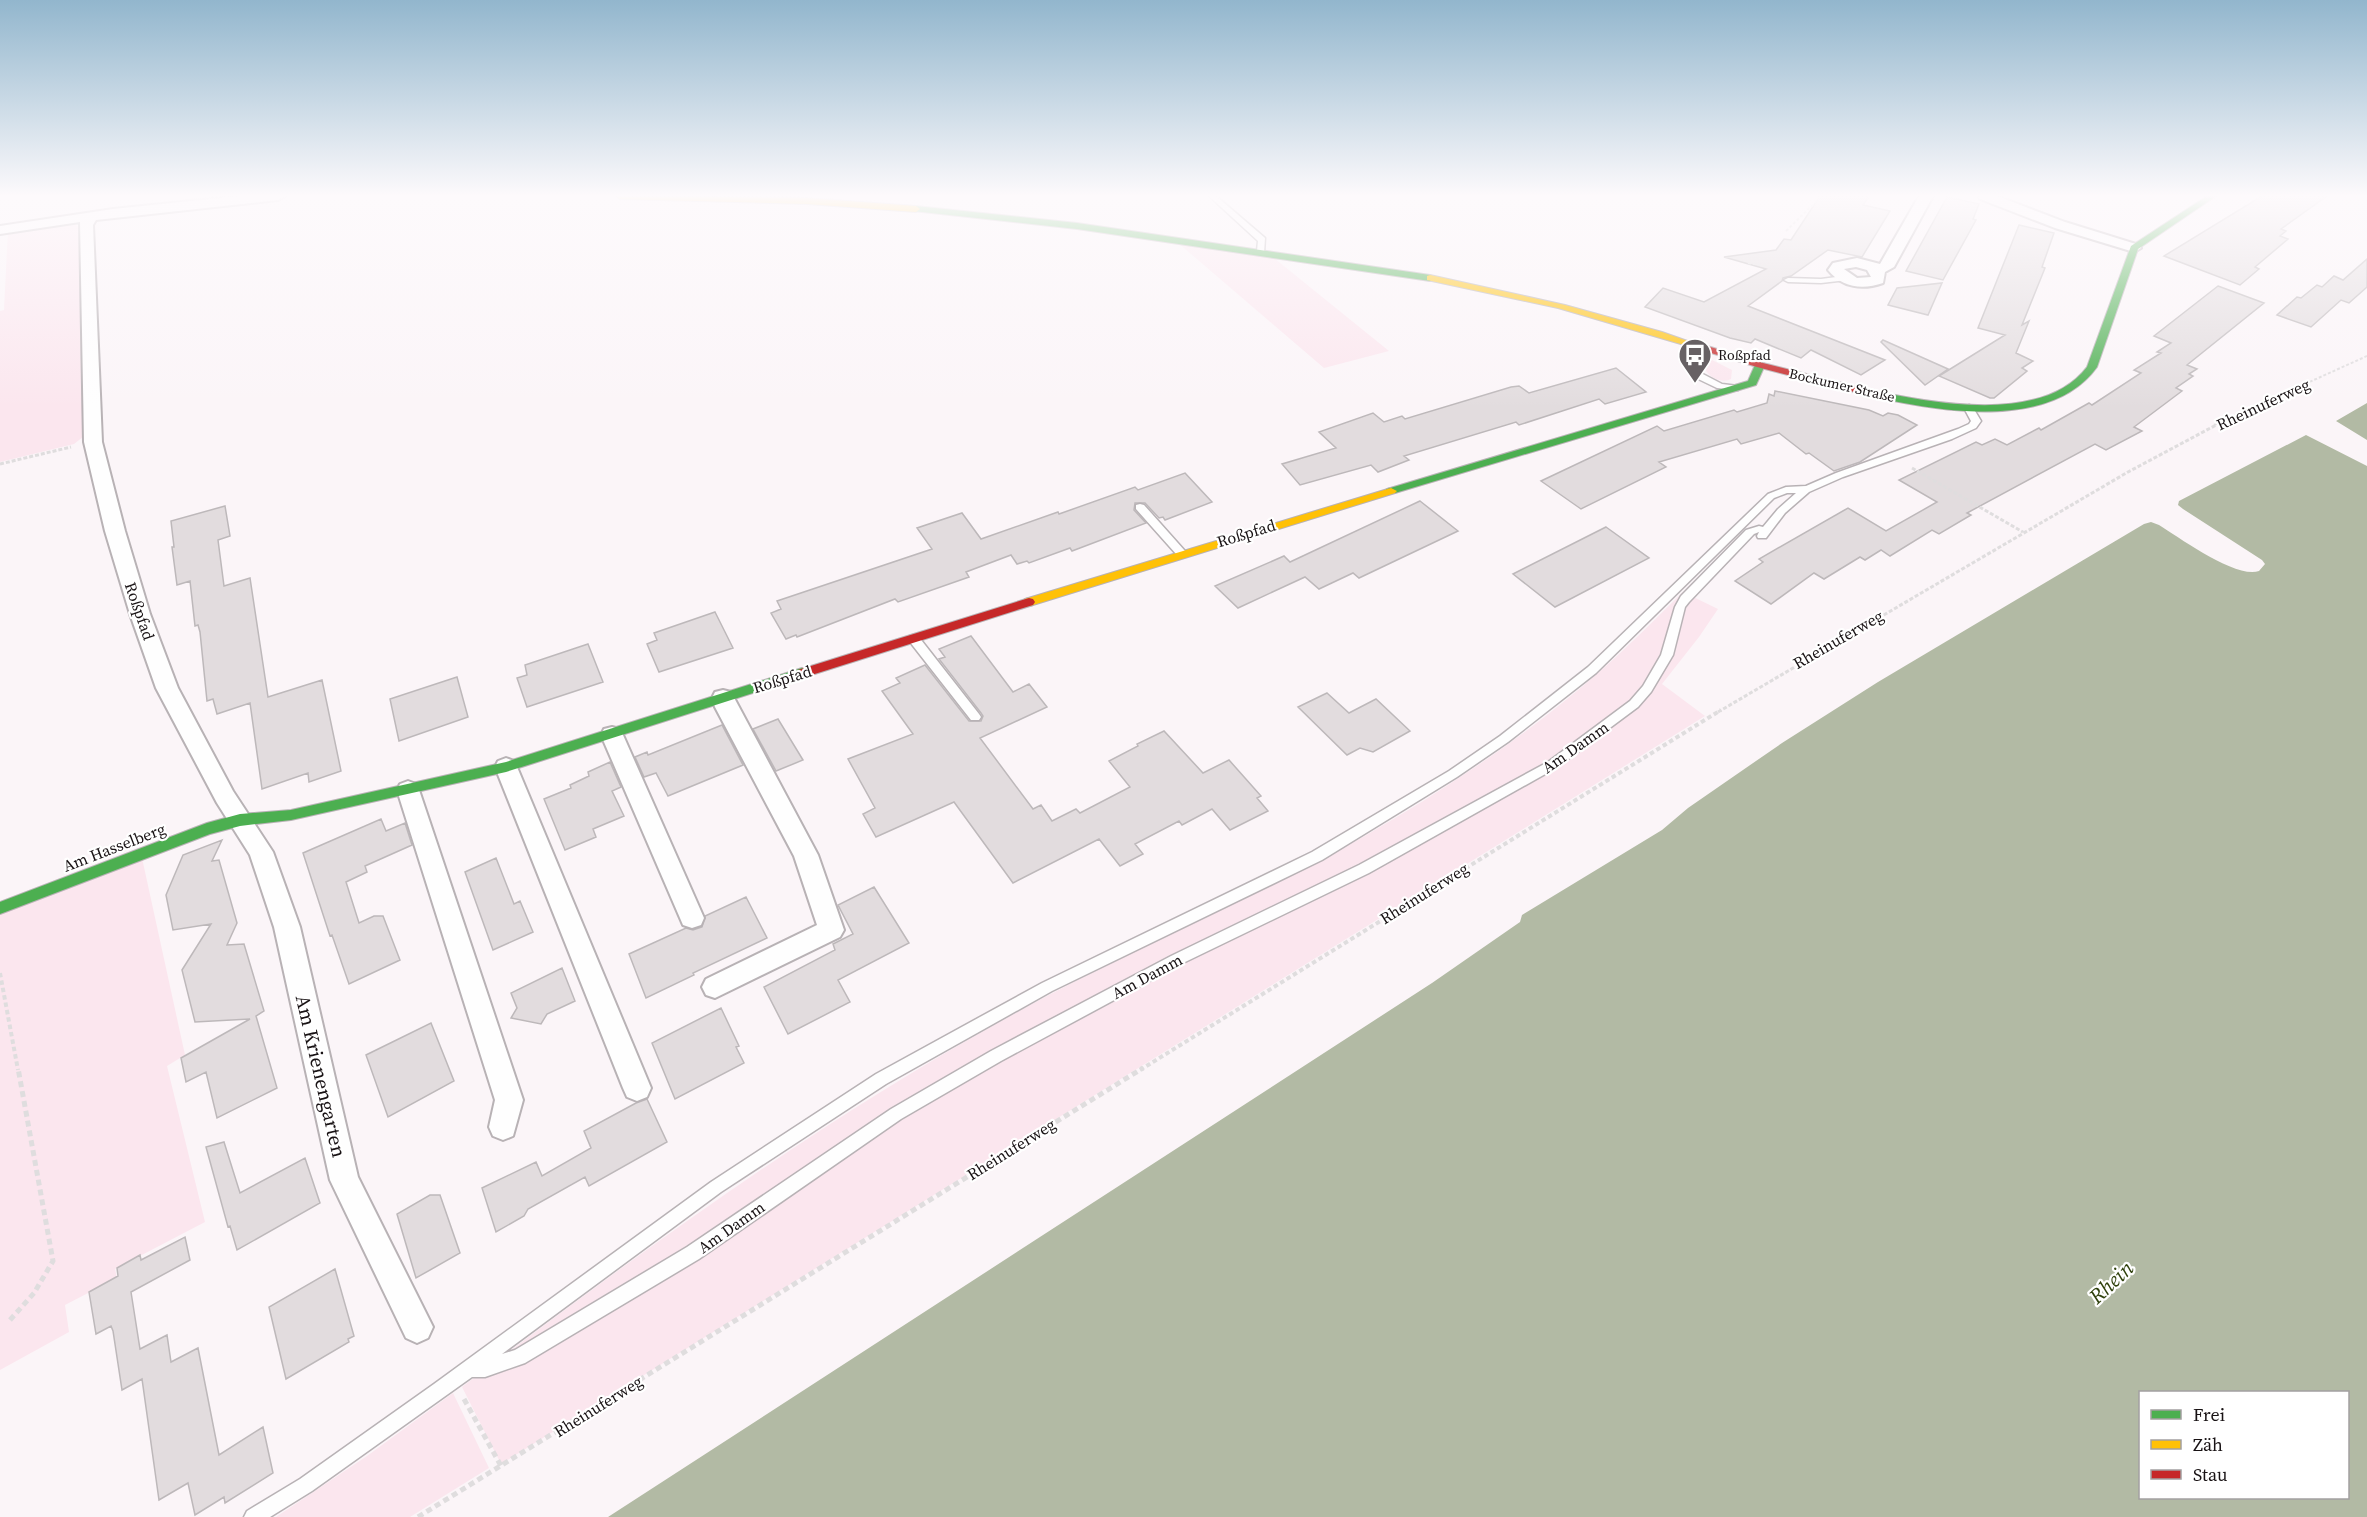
<svg xmlns="http://www.w3.org/2000/svg" width="2367" height="1517" viewBox="0 0 2367 1517" font-family="'Source Serif 4',serif">
	<style>
		.green { fill: #fbe6ee }
		.water { fill: #b2baa4; fill-rule: evenodd }
		.building { fill: #e2dcde; stroke: #bdb8ba; stroke-width: 1.5 }
		.lines { fill: none; stroke-linecap: round; stroke-linejoin: round }
		.lane-casing { stroke: #b8b2b5; stroke-width: 3 }
		.street-casing { stroke: #b8b2b5; stroke-width: 4 }
		.fast-casing { stroke: #b8b2b5; stroke-width: 2 }
		.slow-casing { stroke: #b8b2b5; stroke-width: 2 }
		.jam-casing { stroke: #b8b2b5; stroke-width: 2 }
		.path-far3 { stroke: #dfddde; stroke-width: 2; stroke-dasharray: 3 2; stroke-linecap: butt }
		.path-far2 { stroke: #dfddde; stroke-width: 3; stroke-dasharray: 4 2; stroke-linecap: butt }
		.path-far1 { stroke: #dfddde; stroke-width: 4; stroke-dasharray: 4.5 3; stroke-linecap: butt }
		.path { stroke: #dfddde; stroke-width: 5; stroke-dasharray: 6 4; stroke-linecap: butt }
		.lane { fill: #fefefe; fill-rule: evenodd }
		.street { fill: #fefefe; fill-rule: evenodd }
		.fast { fill: #4caf50; fill-rule: evenodd }
		.slow { fill: #ffc107; fill-rule: evenodd }
		.jam { fill: #c62828; fill-rule: evenodd }
		.labels { text-anchor: middle; dominant-baseline: central; stroke-width: 4.5; stroke-linejoin: round; paint-order: stroke }
		.far-poi-label { font-size: 14px; fill: #181214; stroke: #fff; text-anchor: start }
		.far-street-label { font-size: 14px; fill: #181214; stroke: #fff }
		.street-label { font-size: 16px; fill: #181214; stroke: #fff }
		.near-street-label { font-size: 20px; fill: #181214; stroke: #fff }
		.near-water-label { font-size: 21px; font-style: italic; fill: #2f410c; stroke: #fff }
	</style>
	<rect width="100%" height="100%" fill="#fbf5f8"/>
	<path class="green" d="M60,222L73,224L82,228L88,433L74,444L0,462V311L4,310L8,229Z
		M1177,242L1269,254L1389,351L1324,368Z
		M1712,360L1732,370L1731,379C1721,384 1707,377 1704,366L1706,362Z
		M1683,592L1718,609L1699,637L1662,684L1705,716L501,1464L462,1387C636,1255 812,1126 1003,1020C1120,954 1246,903 1363,837C1446,789 1526,736 1598,673C1628,647 1655,619 1683,592Z
		M142,858L185,1055L167,1066L205,1222L115,1269L117,1278L65,1305L69,1332L0,1370V911Z
		M453,1393L489,1468L410,1517H276L367,1456Z"/>
	<path class="water" d="M2367,403V440L2336,421Z
		M2306,435L2367,466V1517H608L1432,983L1520,922L1522,915L1662,830L1688,808L1782,743L1878,682L2144,524L2151,522L2159,525C2180,538 2236,579 2259,571L2265,564L2262,560L2183,509L2178,505L2179,501ZM2348,1392V1498H2140V1392Z"/>
	<path class="building" d="M1820,196H1869L1863,205L1890,211L1862,257L1828,250L1791,276L1783,278L1782,281L1748,306L1885,360L1861,375L1811,350L1801,358L1755,339L1751,343L1730,338L1645,307L1663,288L1704,302L1766,269L1724,257L1776,250L1784,239L1791,240Z
		M2262,196H2327L2281,229L2286,231L2280,236L2288,239L2255,267L2259,269L2240,285L2164,256Z
		M1947,197L1979,204L1973,219L1976,220L1943,280L1906,271Z
		M2019,225L2054,233L2042,267L2045,268L2022,325L2029,321L2016,353L2033,361L2022,368L2027,371L1994,398H1990L1939,376L2005,335L1978,328Z
		M2367,259V287L2349,303L2341,300L2311,327L2277,315L2297,297L2301,298L2317,285L2322,287L2334,276L2343,280Z
		M1942,283L1928,315L1888,305L1897,288Z
		M2218,286L2264,303L2187,365L2197,369L2189,374L2193,376L2176,388L2182,391L2134,427L2142,431L2106,450L2095,444L1967,513L1971,515L1939,534L1932,530L1890,556L1881,550L1865,560L1860,557L1824,579L1814,573L1771,604L1735,581L1763,562L1759,559L1848,508L1886,531L1937,502L1899,480L1976,442L1982,445L1995,439L2007,445L2039,428L2041,430L2089,403L2092,405L2141,373L2134,370L2161,353L2157,352L2171,343L2154,336Z
		M1883,340L1948,369L1925,385L1881,342Z
		M1616,368L1646,392L1605,404L1599,399L1519,425L1516,422L1404,456L1409,460L1378,472L1371,465L1300,485L1282,464L1336,448L1319,432L1373,413L1384,422L1402,416L1405,419L1511,387L1519,386L1529,393Z
		M1775,391L1869,410L1883,416L1888,413L1898,415L1917,425L1860,462L1834,471L1809,453L1806,454L1779,433L1741,444L1737,439L1659,462L1666,467L1581,509L1541,481L1657,426L1664,431L1734,410L1737,412L1767,403L1769,394L1774,396Z
		M1185,473L1212,502L1165,520L1163,517L1159,518L1145,503H1135L1134,510L1146,523L1072,551L1070,548L1029,563L1027,561L1017,564L1011,555L966,572L969,577L898,602L895,599L797,637L796,635L786,639L771,613L781,609L777,601L932,549L917,528L962,513L981,539L1058,512L1059,514L1135,487L1138,490Z
		M1420,501L1458,531L1359,578L1353,573L1319,589L1305,577L1238,608L1215,586L1284,556L1290,562Z
		M225,506L230,536L218,540L224,586L250,578L268,697L322,680L341,771L309,782L308,773L262,789L250,703L217,714L213,699L207,701L200,632L198,625L195,626L190,581L177,585L172,547H174L171,521Z
		M1606,527L1649,558L1555,607L1513,574Z
		M715,612L733,648L659,672L647,644L657,640L654,633Z
		M971,636L1013,692L1029,684L1047,707L980,738L1033,809L1041,805L1052,821L1076,809L1080,813L1130,787L1109,761L1138,746L1137,744L1164,731L1203,773L1229,760L1261,796L1257,798L1268,811L1230,830L1212,809L1182,825L1179,821L1135,844L1143,854L1120,866L1099,839L1013,883L954,802L876,837L863,814L875,808L848,759L913,734L882,691L900,683L896,678L925,665L969,721H981L983,716L981,713L939,659L945,657L939,649Z
		M588,644L603,682L527,707L517,678L527,675L525,665Z
		M457,677L468,717L399,741L390,699Z
		M1327,693L1349,713L1376,699L1410,731L1373,752L1360,748L1347,755L1298,707Z
		M778,719L803,760L776,771L753,729Z
		M722,725L743,765L668,796L656,773L644,777L635,757L647,752L648,755Z
		M610,762L621,787L612,791L624,816L593,829L596,837L565,850L544,799L571,788L570,785L589,776L588,772Z
		M381,819L386,831L405,823L412,845L365,866L367,872L346,882L359,923L374,916H383L400,960L349,984L332,935L330,936L303,853Z
		M222,840L212,861L219,860L237,923L227,945L244,944L264,1011L256,1016L277,1088L217,1118L206,1072L186,1082L181,1058L250,1019L195,1022L182,970L211,924L173,930L166,895L183,855Z
		M496,858L514,904L520,901L533,932L493,950L465,872Z
		M874,887L909,943L838,980L850,1002L788,1034L764,987L835,950L833,944L853,934L838,905Z
		M746,897L767,938L693,973L694,975L646,998L629,954L686,928L693,930L702,927L705,916Z
		M562,968L575,1001L547,1014L541,1024L511,1018L517,1008L511,993Z
		M721,1008L739,1046L736,1047L744,1063L675,1099L652,1043Z
		M431,1023L454,1081L388,1117L366,1055Z
		M647,1099L667,1142L589,1186L585,1177L528,1209L524,1216L496,1232L482,1188L536,1162L542,1176L591,1148L584,1131L636,1103Z
		M224,1142L240,1193L305,1158L320,1203L237,1250L230,1226L228,1227L206,1147Z
		M430,1195H440L460,1253L416,1278L397,1214Z
		M185,1237L190,1260L131,1292L140,1349L167,1335L171,1362L198,1348L219,1455L263,1427L273,1473L225,1503L224,1497L195,1515L188,1483L159,1500L142,1379L122,1390L113,1331L111,1326L96,1334L89,1292L118,1276L117,1268L140,1255L141,1260Z
		M335,1269L354,1336L348,1339L349,1342L286,1379L269,1307Z"/>
	<g class="lines">
		<g class="lane-casing">
			<path id="lane" d="M1209,196H1216L1265,238L1264,253L1257,251L1258,241Z
				M1844,276L1848,278L1847,280L1821,283L1788,282L1784,280L1788,278L1821,279Z
				M1710,348L1714,351L1701,359L1696,367L1699,372L1722,384L1738,386V390L1717,388L1692,376L1688,367L1694,355Z
				M1969,405L1972,406L1981,421L1976,428L1952,439L1843,477L1809,492L1785,513L1766,538H1758L1757,536L1759,532L1754,534L1689,602L1685,607L1673,655L1651,692L1638,707L1556,768L1369,873L1181,964L1001,1061L901,1119L699,1259L525,1363L485,1377H472L312,1491L270,1517H244L247,1511L300,1479L434,1384L711,1182L876,1074L1042,983L1312,852L1449,771L1500,736L1588,667L1768,494L1786,487L1806,486L1836,473L1958,429L1969,424L1971,421L1964,408ZM1787,493H1796L1778,509L1763,527L1759,526L1746,530L1681,596L1675,607L1661,655L1643,686L1630,701L1548,762L1359,865L1171,956L991,1051L891,1109L687,1247L515,1350L502,1354L721,1192L886,1084L1052,991L1322,860L1457,777L1508,742L1596,673L1774,498Z
				M1140,504L1144,505L1185,551L1186,553L1185,555H1177L1136,509V505Z
				M914,635L918,636L979,714L981,717L979,720H971L910,642L908,639L910,636Z"/>
		</g>
		<g class="street-casing">
			<path id="street" d="M240,196H285L278,200L96,220L93,225L102,442L125,531L150,614L178,688L233,791L273,852L300,927L358,1177L433,1327L428,1338L417,1343L406,1338L330,1180L274,927L250,855L217,803L156,688L130,614L105,531L84,442L80,222L0,234V226L113,209Z
				M1919,196H1933L1894,267L1885,272L1883,283C1863,290 1842,288 1828,270L1833,263L1857,258L1880,264ZM1856,267L1867,270L1871,277L1857,278L1844,269Z
				M1978,196H1997L2065,222L2139,245L2141,248L2134,252L2055,228L1980,199Z
				M723,690L731,692L818,855L844,930L840,937L715,998L706,995L702,987L706,979L817,925L794,856L715,707L712,698L715,692Z
				M612,727L620,729L623,735L704,918L701,925L692,928L683,925L680,918L601,735L604,729Z
				M506,758L514,761L517,767L651,1088L647,1097L637,1101L627,1097L623,1088L495,767L498,761Z
				M408,781L416,784L419,790L523,1100L513,1136L503,1140L493,1136L489,1127L495,1100L397,790L400,784Z"/>
		</g>
		<g class="fast-casing">
			<path id="fast" d="M2207,196H2216L2138,249L2097,367C2050,432 1937,411 1870,396L1865,393L1870,390C1932,403 2043,425 2087,367L2131,246Z
				M916,206L1077,223L1430,275L1435,278L1430,281L1077,229L913,211V207Z
				M1760,362L1765,365L1756,385L1395,493H1387L1385,491L1387,489L1748,381L1755,365Z
				M802,668L808,673L806,676L506,772L291,820L240,826L210,834L0,914V902L207,823L240,814L291,810L506,762Z"/>
		</g>
		<g class="slow-casing">
			<path id="slow" d="M616,196L807,198L916,206L920,209L916,212L807,204L620,199Z
				M1430,275L1565,305L1662,332L1696,344L1691,347L1558,308L1427,280V276Z
				M1391,488L1397,491L1395,493L1033,605L1029,606L1023,602L1025,599Z"/>
		</g>
		<g class="jam-casing">
			<path id="jam" d="M1691,341L1763,363L1874,391L1875,393L1870,396L1757,367L1688,346V342Z
				M1029,598L1033,599L1035,602L1033,605L802,678L796,673L798,670Z"/>
		</g>
		<path class="path-far3" d="M1786,231L1822,196
			M1748,263L1777,268
			M2214,425L2367,356"/>
		<path class="path-far2" d="M0,464L71,447
			M1912,468L2023,532
			M1718,712L2128,472L2218,424"/>
		<path class="path-far1" d="M0,973L18,1070
			M1140,1070L1721,710"/>
		<path class="path" d="M10,1320L34,1293L53,1261L18,1068
			M464,1399L501,1466
			M418,1517L1143,1068"/>
		<use href="#lane" class="lane"/>
		<use href="#street" class="street"/>
		<use href="#fast" class="fast"/>
		<use href="#slow" class="slow"/>
		<use href="#jam" class="jam"/>
	</g>
	<linearGradient id="sky" x2="0" y2="1"><stop stop-color="#92b6cd"/><stop offset="0.48" stop-color="#fdfafc"/><stop offset="1" stop-color="#fdfafc" stop-opacity="0"/></linearGradient>
	<rect width="2367" height="408" fill="url(#sky)"/>
	<defs>
		<g id="bus-pin" transform="scale(1.725)"><path d="M0 17L-7.5 6A9.5 9.5 0 1 1 7.5 6Z" fill="#676164" stroke="#fff"/><path d="M-5-6H5V4H4V6H2V4H-2V6H-4V4H-5ZM-3.5-4V0h7V-4ZM-3.5 1.2v1.5H-2V1.2ZM2 1.2v1.5H3.5V1.2Z" fill="#fff"/></g>
	</defs>
	<g fill-rule="evenodd">
		<use href="#bus-pin" x="1695" y="355"/>
	</g>
	<g class="labels">
		<g class="far-poi-label">
			<text x="1718" y="355">Roßpfad</text>
		</g>
		<g class="far-street-label">
			<text transform="translate(1842 385) rotate(13)">Bockumer Straße</text>
		</g>
		<g class="street-label">
			<text transform="translate(2263 404) rotate(-25)">Rheinuferweg</text>
			<text transform="translate(1246 533) rotate(-17)">Roßpfad</text>
			<text transform="translate(140 611) rotate(71)">Roßpfad</text>
			<text transform="translate(1838 639) rotate(-30)">Rheinuferweg</text>
			<text transform="translate(782 679) rotate(-17)">Roßpfad</text>
			<text transform="translate(1575 747) rotate(-35)">Am Damm</text>
			<text transform="translate(114 847) rotate(-21)">Am Hasselberg</text>
			<text transform="translate(1424 893) rotate(-32)">Rheinuferweg</text>
			<text transform="translate(1147 976) rotate(-28)">Am Damm</text>
			<text transform="translate(1011 1149) rotate(-32)">Rheinuferweg</text>
			<text transform="translate(731 1227) rotate(-35)">Am Damm</text>
			<text transform="translate(598 1406) rotate(-32)">Rheinuferweg</text>
		</g>
		<g class="near-street-label">
			<text transform="translate(321 1076) rotate(77)">Am Krienengarten</text>
		</g>
		<g class="near-water-label">
			<text transform="translate(2111 1282) rotate(-43)">Rhein</text>
		</g>
	</g>
	<rect x="2139" y="1391" width="210" height="108" fill="#ffffff" stroke="#a3a0a1" stroke-width="1.5"/>
	<rect x="2151" y="1410" width="30" height="9" fill="#4caf50" stroke="#a3a0a1" stroke-width="1.5"/>
	<text x="2193" y="1421" font-size="18" fill="#181214">Frei</text>
	<rect x="2151" y="1440" width="30" height="9" fill="#ffc107" stroke="#a3a0a1" stroke-width="1.5"/>
	<text x="2193" y="1451" font-size="18" fill="#181214">Zäh</text>
	<rect x="2151" y="1470" width="30" height="9" fill="#c62828" stroke="#a3a0a1" stroke-width="1.5"/>
	<text x="2193" y="1481" font-size="18" fill="#181214">Stau</text>
</svg>
